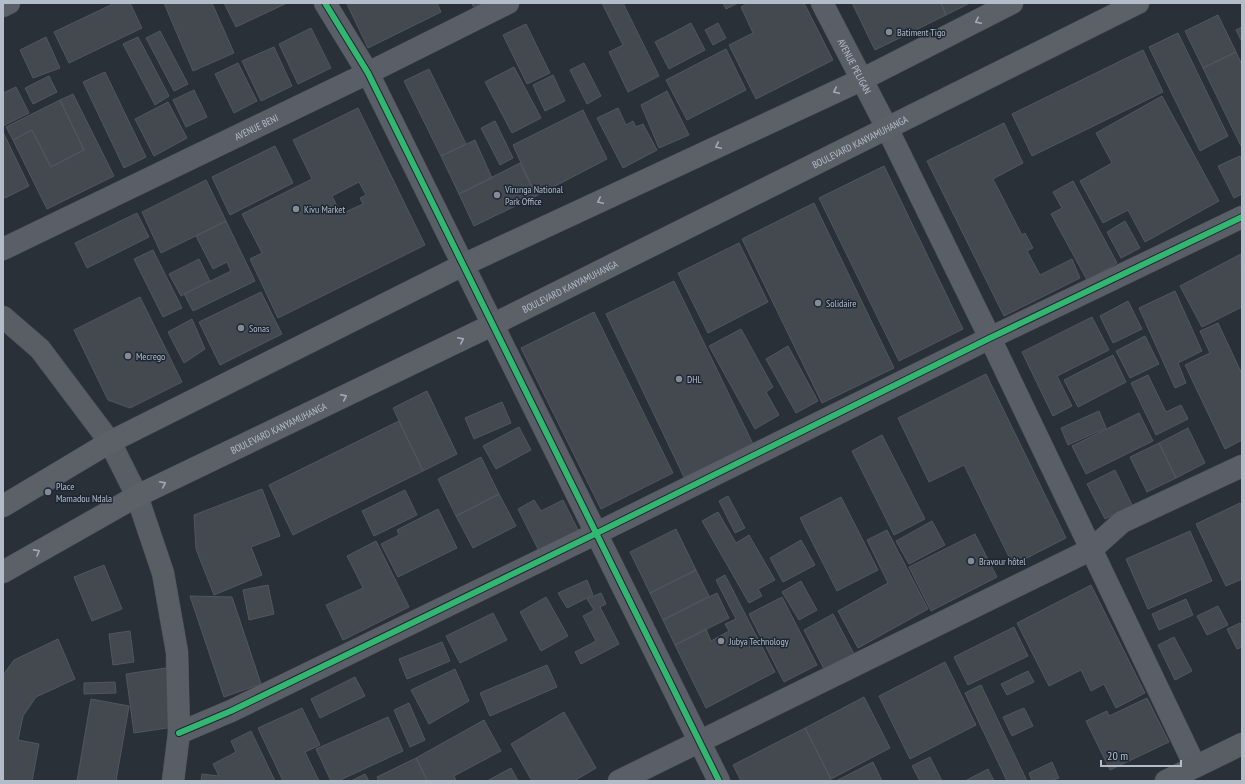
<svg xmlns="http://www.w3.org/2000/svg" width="1245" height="784" viewBox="0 0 1245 784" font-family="'PT Sans Narrow',sans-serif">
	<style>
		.building { fill: #444950; stroke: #52575f; fill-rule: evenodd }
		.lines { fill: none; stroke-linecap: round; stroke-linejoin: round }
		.street-casing { stroke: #484c53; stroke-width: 23 }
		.secondary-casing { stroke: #484c53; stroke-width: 23 }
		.primary-casing { stroke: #484c55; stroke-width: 23 }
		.street { stroke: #5a5e66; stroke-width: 22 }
		.secondary { stroke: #595d64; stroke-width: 22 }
		.primary { stroke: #5c6168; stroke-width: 22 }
		.cycleway-casing { stroke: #1d2633; stroke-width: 8 }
		.cycleway { stroke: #33b770; stroke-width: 6 }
		.oneway { stroke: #a2aab6 }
		.poi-dot { fill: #848b96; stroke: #1d2633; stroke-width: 1.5 }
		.labels { text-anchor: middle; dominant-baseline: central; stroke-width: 3; stroke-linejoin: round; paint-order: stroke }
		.poi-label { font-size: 10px; fill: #b4bcc9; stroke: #1d2633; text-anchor: start }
		.street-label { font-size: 10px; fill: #b4bcc9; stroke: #1d2633 }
	</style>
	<rect width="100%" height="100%" fill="#2a3038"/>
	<path class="building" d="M115,3H130L142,28L69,63L54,32Z
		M164,3H212L234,53L193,71Z
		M224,3H287L236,27Z
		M350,3H437L441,12L368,48L347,4Z
		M472,3H486L474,8Z
		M602,3H623L659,76L628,92L609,52L623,45Z
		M723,3H738L726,9Z
		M748,3H804L833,60L756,99L729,45L753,33L741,7Z
		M852,3H941L946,15L875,50Z
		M941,3H970L946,15Z
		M1218,15L1236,52L1203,68L1185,31Z
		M691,23L705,50L669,69L655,42Z
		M718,23L726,38L713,45L705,30Z
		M526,24L550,73L527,84L503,35Z
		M1242,27V42L1236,30Z
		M311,28L331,68L298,84L279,44Z
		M160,31L188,84L174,91L146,38Z
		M1178,33L1228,136L1200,151L1149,47Z
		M46,37L60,68L33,78L20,50Z
		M138,37L169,96L155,105L123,44Z
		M274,47L292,86L261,101L242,61Z
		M726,49L746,90L687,120L666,80Z
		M1143,50L1163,92L1032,156L1012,114Z
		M1236,52L1242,65V148L1203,68Z
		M238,63L257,101L234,113L215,74Z
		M584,63L601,96L587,104L570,70Z
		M514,67L541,118L512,133L485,82Z
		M429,69L466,144L441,156L404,81Z
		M105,72L146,157L124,168L83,82Z
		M553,75L565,101L545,111L533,85Z
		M49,76L57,92L33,104L25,88Z
		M16,87L29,113L3,126V93Z
		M194,90L207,117L186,127L173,100Z
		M667,91L689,135L659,148L641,105Z
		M73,94L114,176L47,209L13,140L32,130L51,167L84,150L60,100Z
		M1162,96L1219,201L1145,242L1128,210L1103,223L1080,181L1112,163L1096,133Z
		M60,100L84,150L51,167L32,130L13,140L6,127Z
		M168,102L187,138L154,156L135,119Z
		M358,108L425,245L278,318L250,259L262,253L242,214L312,179L293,140ZM359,182L366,195L360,198L363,204L341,214L332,196Z
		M618,108L626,125L633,121L636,127L643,124L657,150L623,168L597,118Z
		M583,110L607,159L536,196L513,145Z
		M495,121L513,158L500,165L481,128Z
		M1004,123L1023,163L993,179L1022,235L1025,233L1033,248L1027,251L1040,275L1072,259L1080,278L1004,316L927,161Z
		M3,132L29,186L5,198L3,193Z
		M475,140L492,178L459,194L441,156Z
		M275,146L293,183L230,215L212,177Z
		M1240,156L1242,161V194L1234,198L1218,166Z
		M520,163L536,196L474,226L459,194Z
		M884,166L963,329L899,361L819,198Z
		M206,180L226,221L161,253L142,212Z
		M1073,181L1117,263L1087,280L1051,214L1062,208L1053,192Z
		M814,203L894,368L822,403L742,239Z
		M137,213L149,237L87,268L75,243Z
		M226,221L255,281L193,311L184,294L231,271L227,262L213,269L196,236Z
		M1125,221L1140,248L1121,258L1107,232Z
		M739,243L768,302L708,333L678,273Z
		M153,250L182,308L163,317L134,259Z
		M1241,254L1242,307L1202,327L1180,286Z
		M199,259L210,281L181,296L169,274Z
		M674,281L753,444L684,477L606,314Z
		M1175,291L1202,351L1178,363L1186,383L1175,388L1139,308Z
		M261,292L282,334L220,365L199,322Z
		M140,297L182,382L130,408L108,400L74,330Z
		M1128,301L1142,329L1113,343L1100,316Z
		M594,312L673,473L601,509L521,348Z
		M1092,317L1109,350L1057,376L1072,406L1053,416L1022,352Z
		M192,319L205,349L184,363L168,332Z
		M1218,323L1242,374V440L1225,449L1185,365L1210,353L1200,331Z
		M741,329L773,387L766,392L779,415L755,429L709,346Z
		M1145,336L1159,364L1130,378L1116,351Z
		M788,346L818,401L796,413L766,359Z
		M1113,355L1126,382L1078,407L1064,380Z
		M986,374L1066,538L1013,565L964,465L929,482L898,418Z
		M1148,375L1166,412L1181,405L1188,419L1156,435L1131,383Z
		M427,391L457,454L423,471L393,408Z
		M502,402L511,423L474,439L465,418Z
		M1099,411L1106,428L1068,445L1061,428Z
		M1139,413L1153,441L1086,474L1072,446Z
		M399,421L423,471L293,535L269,485Z
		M519,427L531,450L496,469L483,446Z
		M1188,428L1205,463L1176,478L1159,443Z
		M882,435L925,519L894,535L852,451Z
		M1159,443L1176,478L1147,492L1130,457Z
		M481,457L499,494L456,516L438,479Z
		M1115,470L1132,505L1105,519L1087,484Z
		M262,489L280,536L251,547L262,575L214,595L196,549L194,515Z
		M405,490L417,515L374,536L362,511Z
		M499,494L516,526L473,548L456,516Z
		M728,496L745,528L735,533L719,501Z
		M841,497L878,570L837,591L800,518Z
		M534,500L541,511L563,500L580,534L540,553L518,509Z
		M1240,503L1242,507V579L1226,586L1196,524Z
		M438,509L457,548L398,577L381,544L399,535L397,530Z
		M718,512L736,543L749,535L775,580L758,589L762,596L749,603L702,521Z
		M932,521L945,545L909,564L896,541Z
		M676,529L696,570L650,593L630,552Z
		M887,530L928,609L858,648L838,611L888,583L867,540Z
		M1190,531L1212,581L1148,609L1126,559Z
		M975,534L997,577L931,611L909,567Z
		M801,540L815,565L783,582L770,558Z
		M376,541L409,607L343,640L326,605L363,588L347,556Z
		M104,565L122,609L92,621L74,577Z
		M696,570L709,596L663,620L650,593Z
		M725,575L775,672L706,708L675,645L706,629L711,641L729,631L725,624L736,619L716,580Z
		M587,580L593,595L567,608L558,593Z
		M801,581L817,610L799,620L782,592Z
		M268,585L274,614L249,620L243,590Z
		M1091,585L1145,693L1116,708L1104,684L1091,691L1081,670L1049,686L1017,623Z
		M601,593L606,604L600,607L619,644L581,664L575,652L596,641L583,616L594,610L587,599Z
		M717,593L729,618L675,645L663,620Z
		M190,596L232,597L261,684L224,697Z
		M546,597L568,636L541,651L520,612Z
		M782,597L817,665L784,682L749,614Z
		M1186,599L1193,615L1159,630L1152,614Z
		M1218,606L1228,625L1207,635L1197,616Z
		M493,613L507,640L460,663L446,636Z
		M833,614L854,654L824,669L804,630Z
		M1240,623L1242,627V647L1237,649L1227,629Z
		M1014,627L1028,656L968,685L954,657Z
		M130,631L134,662L113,665L109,634Z
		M1174,637L1192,671L1175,680L1158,645Z
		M58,639L75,679L36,697L23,716L18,740L39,744L32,781H3V675L14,660Z
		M442,642L450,661L407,679L399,659Z
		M945,662L976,725L910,759L879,696Z
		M547,665L557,687L490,716L480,693Z
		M166,668L174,727L134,733L126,674Z
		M455,669L469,701L429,724L411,690Z
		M1028,671L1034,682L1007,695L1001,684Z
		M355,677L365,696L320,718L311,699Z
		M115,682L116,693L84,694V683Z
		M981,685L1027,781H1007L965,693Z
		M864,697L890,748L831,779L805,728Z
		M1147,698L1169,742L1110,770L1086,721L1107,711L1109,716Z
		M91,699L129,706L116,781H77Z
		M409,703L425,740L410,747L394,710Z
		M302,708L320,745L305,752L319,781H283L258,728Z
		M1024,708L1033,726L1012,736L1003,717Z
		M564,712L596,768L574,781H532L511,744Z
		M388,717L403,751L338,781H331L316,749Z
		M484,720L501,751L454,776L456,781H428L416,758Z
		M805,728L831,779L828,781H741L733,765Z
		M251,731L275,781H201L202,774L219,776L213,764L236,752L231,741Z
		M930,757L942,781H920L912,766Z
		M416,758L427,781H379L377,777Z
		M873,762L882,781H836Z
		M1052,762L1059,778L1051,781H1032L1029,773Z
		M511,768L518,781H487Z
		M988,769L994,781H965Z
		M365,774L369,781H351Z"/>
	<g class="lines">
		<g class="street-casing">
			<g id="street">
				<path d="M325,3L368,73L719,781"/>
				<path id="s1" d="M822,3L887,128L990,338L1195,766"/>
				<path d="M3,6L9,3"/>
				<path id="s2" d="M3,249L368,73L508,3"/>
				<path d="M179,733L231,711L597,533L990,338L1242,217"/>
				<path d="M619,781L1092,549L1122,522L1242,466"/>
			</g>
		</g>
		<g class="secondary-casing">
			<path id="secondary" d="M3,317L40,349L110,442L137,496L163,573L177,652L179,733L173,781
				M1166,781L1242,744"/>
		</g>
		<g class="primary-casing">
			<g id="primary">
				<path d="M3,506L110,442L463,265L861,80L1012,3"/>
				<path id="s3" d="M3,572L137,496L492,325L1138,3"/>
			</g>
		</g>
		<use href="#street" class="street"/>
		<use href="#secondary" class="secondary"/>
		<use href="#primary" class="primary"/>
		<g class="cycleway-casing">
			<path id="cycleway" d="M325,3L368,73L719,781
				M179,733L231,711L597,533L990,338L1242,217"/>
		</g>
		<use href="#cycleway" class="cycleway"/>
	</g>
	<defs><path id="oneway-chevron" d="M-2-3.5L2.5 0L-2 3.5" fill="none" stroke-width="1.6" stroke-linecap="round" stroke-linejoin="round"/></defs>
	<g class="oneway">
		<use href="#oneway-chevron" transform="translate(978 21) rotate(153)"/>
		<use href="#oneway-chevron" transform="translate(836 91) rotate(155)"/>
		<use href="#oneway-chevron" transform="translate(718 146) rotate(155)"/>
		<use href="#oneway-chevron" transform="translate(600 201) rotate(155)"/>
		<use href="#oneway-chevron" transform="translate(461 340) rotate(-26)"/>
		<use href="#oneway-chevron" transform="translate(344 397) rotate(-26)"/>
		<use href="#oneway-chevron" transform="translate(163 484) rotate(-26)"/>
		<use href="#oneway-chevron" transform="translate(37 552) rotate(-29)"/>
	</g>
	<g class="poi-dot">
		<circle cx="889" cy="32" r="4"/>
		<circle cx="497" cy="195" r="4"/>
		<circle cx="296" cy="209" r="4"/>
		<circle cx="818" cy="303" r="4"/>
		<circle cx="241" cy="328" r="4"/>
		<circle cx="128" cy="356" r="4"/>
		<circle cx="679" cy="379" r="4"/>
		<circle cx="48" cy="492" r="4"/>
		<circle cx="971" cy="561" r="4"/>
		<circle cx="721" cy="641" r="4"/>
	</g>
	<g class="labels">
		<g class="poi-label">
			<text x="897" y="32">Batiment Tigo</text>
			<text x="505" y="189">Virunga National<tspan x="505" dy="12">Park Office</tspan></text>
			<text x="304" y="209">Kivu Market</text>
			<text x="826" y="303">Solidaire</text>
			<text x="249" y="328">Sonas</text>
			<text x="136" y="356">Mecrego</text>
			<text x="687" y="379">DHL</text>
			<text x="56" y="486">Place<tspan x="56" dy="12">Mamadou Ndala</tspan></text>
			<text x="979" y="561">Bravour hôtel</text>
			<text x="729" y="641">Jubya Technology</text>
		</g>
		<g class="street-label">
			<text stroke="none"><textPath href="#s1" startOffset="71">AVENUE PELIGAN</textPath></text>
			<text stroke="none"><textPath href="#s2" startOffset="281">AVENUE BENI</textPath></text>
			<text stroke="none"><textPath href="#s3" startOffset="959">BOULEVARD KANYAMUHANGA</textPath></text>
			<text stroke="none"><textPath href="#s3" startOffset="635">BOULEVARD KANYAMUHANGA</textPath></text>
			<text stroke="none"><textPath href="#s3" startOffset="311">BOULEVARD KANYAMUHANGA</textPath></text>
		</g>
	</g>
	<rect width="1245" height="784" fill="none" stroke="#b4bcc9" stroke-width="8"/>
	<path d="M1101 760v6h80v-6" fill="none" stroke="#b4bcc9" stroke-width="2"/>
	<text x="1107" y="760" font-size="12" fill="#b4bcc9" stroke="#1d2633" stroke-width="3" paint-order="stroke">20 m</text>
</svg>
